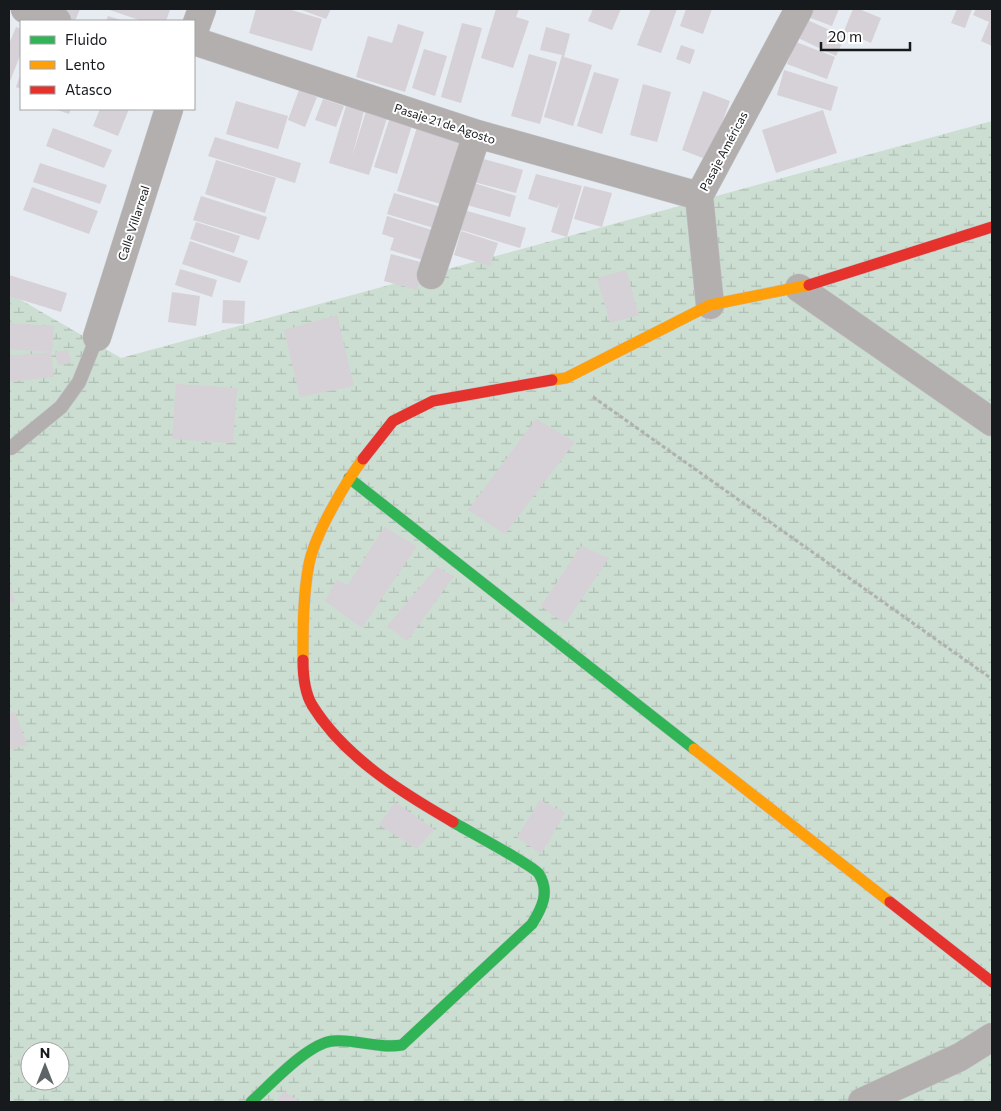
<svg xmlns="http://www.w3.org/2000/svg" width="1001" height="1111" viewBox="0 0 1001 1111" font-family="Commissioner,sans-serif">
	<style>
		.wetland { fill: url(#wetland-marsh); fill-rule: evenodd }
		.building { fill: #d6d0d7 }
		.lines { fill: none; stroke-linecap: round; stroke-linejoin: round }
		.lane-casing { stroke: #c2c6ca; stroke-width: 15 }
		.street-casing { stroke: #c2c6ca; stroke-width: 29 }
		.fast-casing { stroke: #c2c6ca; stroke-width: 12 }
		.slow-casing { stroke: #c2c6ca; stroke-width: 12 }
		.jam-casing { stroke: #c2c6ca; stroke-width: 12 }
		.path { stroke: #b0b0b0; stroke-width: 3; stroke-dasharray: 4 2.5; stroke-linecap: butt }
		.lane { stroke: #b4afaf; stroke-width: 14 }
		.street { stroke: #b4afaf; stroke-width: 28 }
		.fast { stroke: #30b455; stroke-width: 11 }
		.slow { stroke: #ff9f0a; stroke-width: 11 }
		.jam { stroke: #e5322d; stroke-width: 11 }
		.labels { text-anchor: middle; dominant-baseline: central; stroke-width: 4; stroke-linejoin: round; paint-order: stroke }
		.street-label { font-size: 12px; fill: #171a1d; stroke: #fff }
	</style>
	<defs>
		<pattern id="wetland-marsh" width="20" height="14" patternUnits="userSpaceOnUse" patternTransform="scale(1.25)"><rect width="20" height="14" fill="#ccded1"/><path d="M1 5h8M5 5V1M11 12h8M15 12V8" fill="none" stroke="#aebeb3"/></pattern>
	</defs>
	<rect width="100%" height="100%" fill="#e6ecf1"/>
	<path class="wetland" d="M992,121V1102H9V293L121,358ZM30,1051H60V1081H30Z"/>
	<path class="building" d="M64,9H80L75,21L60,18Z
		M107,9H166L170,10L166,21H142Z
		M256,9H288L322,19L312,51L249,33Z
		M299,9H331L326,19Z
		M496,9H519L516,17L529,21L513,68L481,58Z
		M593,9H621L612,30L588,21Z
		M651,9H677L661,53L637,45Z
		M686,9H712L703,34L680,26Z
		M811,9H839L832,26L808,17Z
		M853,9H859L881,18L871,43L844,31Z
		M957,9H972L965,28L951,23Z
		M976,9H992V46L981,41L989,22L973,15Z
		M108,16L124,21H106Z
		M803,18L845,37L836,56L794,36Z
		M462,23L482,28L461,103L441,97Z
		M398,24L424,32L405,92L356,77L368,36L392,43Z
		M16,27L21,29V53L9,84V44Z
		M546,27L570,34L564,57L592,65L573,126L544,117L562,55L540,50Z
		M796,42L835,57L827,79L787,64Z
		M681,45L695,50L690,64L676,59Z
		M424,49L447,56L435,96L412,88Z
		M529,54L557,62L540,124L511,116Z
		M784,70L838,87L831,111L777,95Z
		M594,72L619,79L602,134L577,126Z
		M21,73V89L16,87Z
		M643,84L671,92L657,142L630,135Z
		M299,90L317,97L305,127L288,120Z
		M703,91L730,101L708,160L682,150Z
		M323,99L344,106L336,127L315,120Z
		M236,101L288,116L278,149L226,134Z
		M346,106L364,111L352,157L366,111L387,118L369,175L329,163Z
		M55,109H71L69,114Z
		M100,109H129L118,136L93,126Z
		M823,110L837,153L776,173L762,130Z
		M390,117L412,125L397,174L374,167Z
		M418,124L465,138L444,205L397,191Z
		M53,128L112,150L104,168L46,146Z
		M215,137L301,163L295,183L208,156Z
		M480,158L523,170L516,193L474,182Z
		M216,160L276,178L265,213L205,194Z
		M40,163L107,185L100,204L33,182Z
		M536,174L582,186L567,237L551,232L560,202L557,208L528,199Z
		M474,183L516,196L510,217L467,205Z
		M584,186L612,193L602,227L574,219Z
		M32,187L98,211L89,234L23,210Z
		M394,193L444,208L437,229L387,214Z
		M201,196L267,217L259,240L193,220Z
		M464,210L526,228L520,248L458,229Z
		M387,216L435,231L426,261L390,250L394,238L382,234Z
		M196,222L240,236L234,253L190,239Z
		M461,231L498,243L490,266L454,255Z
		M190,241L248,261L240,283L182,264Z
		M391,254L424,263L417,290L384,281Z
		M180,269L217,280L212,297L175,285Z
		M626,270L639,315L610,323L597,278Z
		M9,275L67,293L61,312L9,296Z
		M172,292L200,296L196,326L168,322Z
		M223,300L245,301L244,324L222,323Z
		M337,315L354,386L300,397L284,330Z
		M9,323L54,326L52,352L9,349Z
		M68,350L71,363L58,365L55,352Z
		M51,352L54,377L9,382V356Z
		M176,384L237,388L233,443L172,439Z
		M536,419L575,442L505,534L468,510Z
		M384,527L417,546L362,628L325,601L336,580L348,585Z
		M581,546L609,558L565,624L541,606Z
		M437,567L454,576L407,641L387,626Z
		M9,582L15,602L9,603Z
		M15,712L27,745L9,750V714Z
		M540,800L565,813L541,854L517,837Z
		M395,802L434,829L417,849L379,825Z
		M284,1091L301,1102H276Z"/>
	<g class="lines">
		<g class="lane-casing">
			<path id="lane" d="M11,448L61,407L79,382L97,337"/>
		</g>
		<g class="street-casing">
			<path id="street" d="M25,9L57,21
				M194,31L202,9
				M194,41L477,134L699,196
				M431,275L477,134
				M799,288L992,422
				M710,305L699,196L799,9
				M97,337L169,109
				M862,1102L960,1057L992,1037"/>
		</g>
		<g class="fast-casing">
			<path id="fast" d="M349,478L694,749
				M251,1102C270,1085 308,1043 333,1041C357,1039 378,1049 402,1045L532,924C542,908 550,892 539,874C534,866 466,830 453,822"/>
		</g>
		<g class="slow-casing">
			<path id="slow" d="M552,380L566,378L710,305L809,285
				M303,660C303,629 303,595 309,564C315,534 345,483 363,459
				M694,749L890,902"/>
		</g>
		<g class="jam-casing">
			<path id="jam" d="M809,285L992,227
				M363,459L393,421L433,401L552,380
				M303,660C303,673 305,693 312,705C344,757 401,792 453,822
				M890,902L992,982"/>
		</g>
		<path class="path" d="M593,397L992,679"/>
		<use href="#lane" class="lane"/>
		<use href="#street" class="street"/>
		<use href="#fast" class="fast"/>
		<use href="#slow" class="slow"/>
		<use href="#jam" class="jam"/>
	</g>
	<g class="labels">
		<g class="street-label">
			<text transform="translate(445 123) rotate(18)">Pasaje 21 de Agosto</text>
			<text transform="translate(723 151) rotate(-62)">Pasaje Américas</text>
			<text transform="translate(133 223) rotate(-72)">Calle Villarreal</text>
		</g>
	</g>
	<rect width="1001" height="1111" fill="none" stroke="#171a1d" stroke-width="20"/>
	<rect x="20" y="20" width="175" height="90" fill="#ffffff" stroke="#a2a3a5"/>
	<rect x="30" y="36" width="25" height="8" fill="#30b455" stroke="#a2a3a5"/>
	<text x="65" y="45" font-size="15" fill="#171a1d">Fluido</text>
	<rect x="30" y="61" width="25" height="8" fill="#ff9f0a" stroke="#a2a3a5"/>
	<text x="65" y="70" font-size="15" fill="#171a1d">Lento</text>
	<rect x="30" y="86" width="25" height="8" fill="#e5322d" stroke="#a2a3a5"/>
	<text x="65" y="95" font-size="15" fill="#171a1d">Atasco</text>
	<g transform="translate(45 1066)"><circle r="24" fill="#ffffff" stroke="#a2a3a5"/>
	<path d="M0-4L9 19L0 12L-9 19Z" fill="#5f6467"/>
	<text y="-8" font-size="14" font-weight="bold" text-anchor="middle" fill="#171a1d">N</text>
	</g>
	<path d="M821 42v8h89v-8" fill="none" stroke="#171a1d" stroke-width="2.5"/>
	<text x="828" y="42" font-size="15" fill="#171a1d" stroke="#ffffff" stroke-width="4" paint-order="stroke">20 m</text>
</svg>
